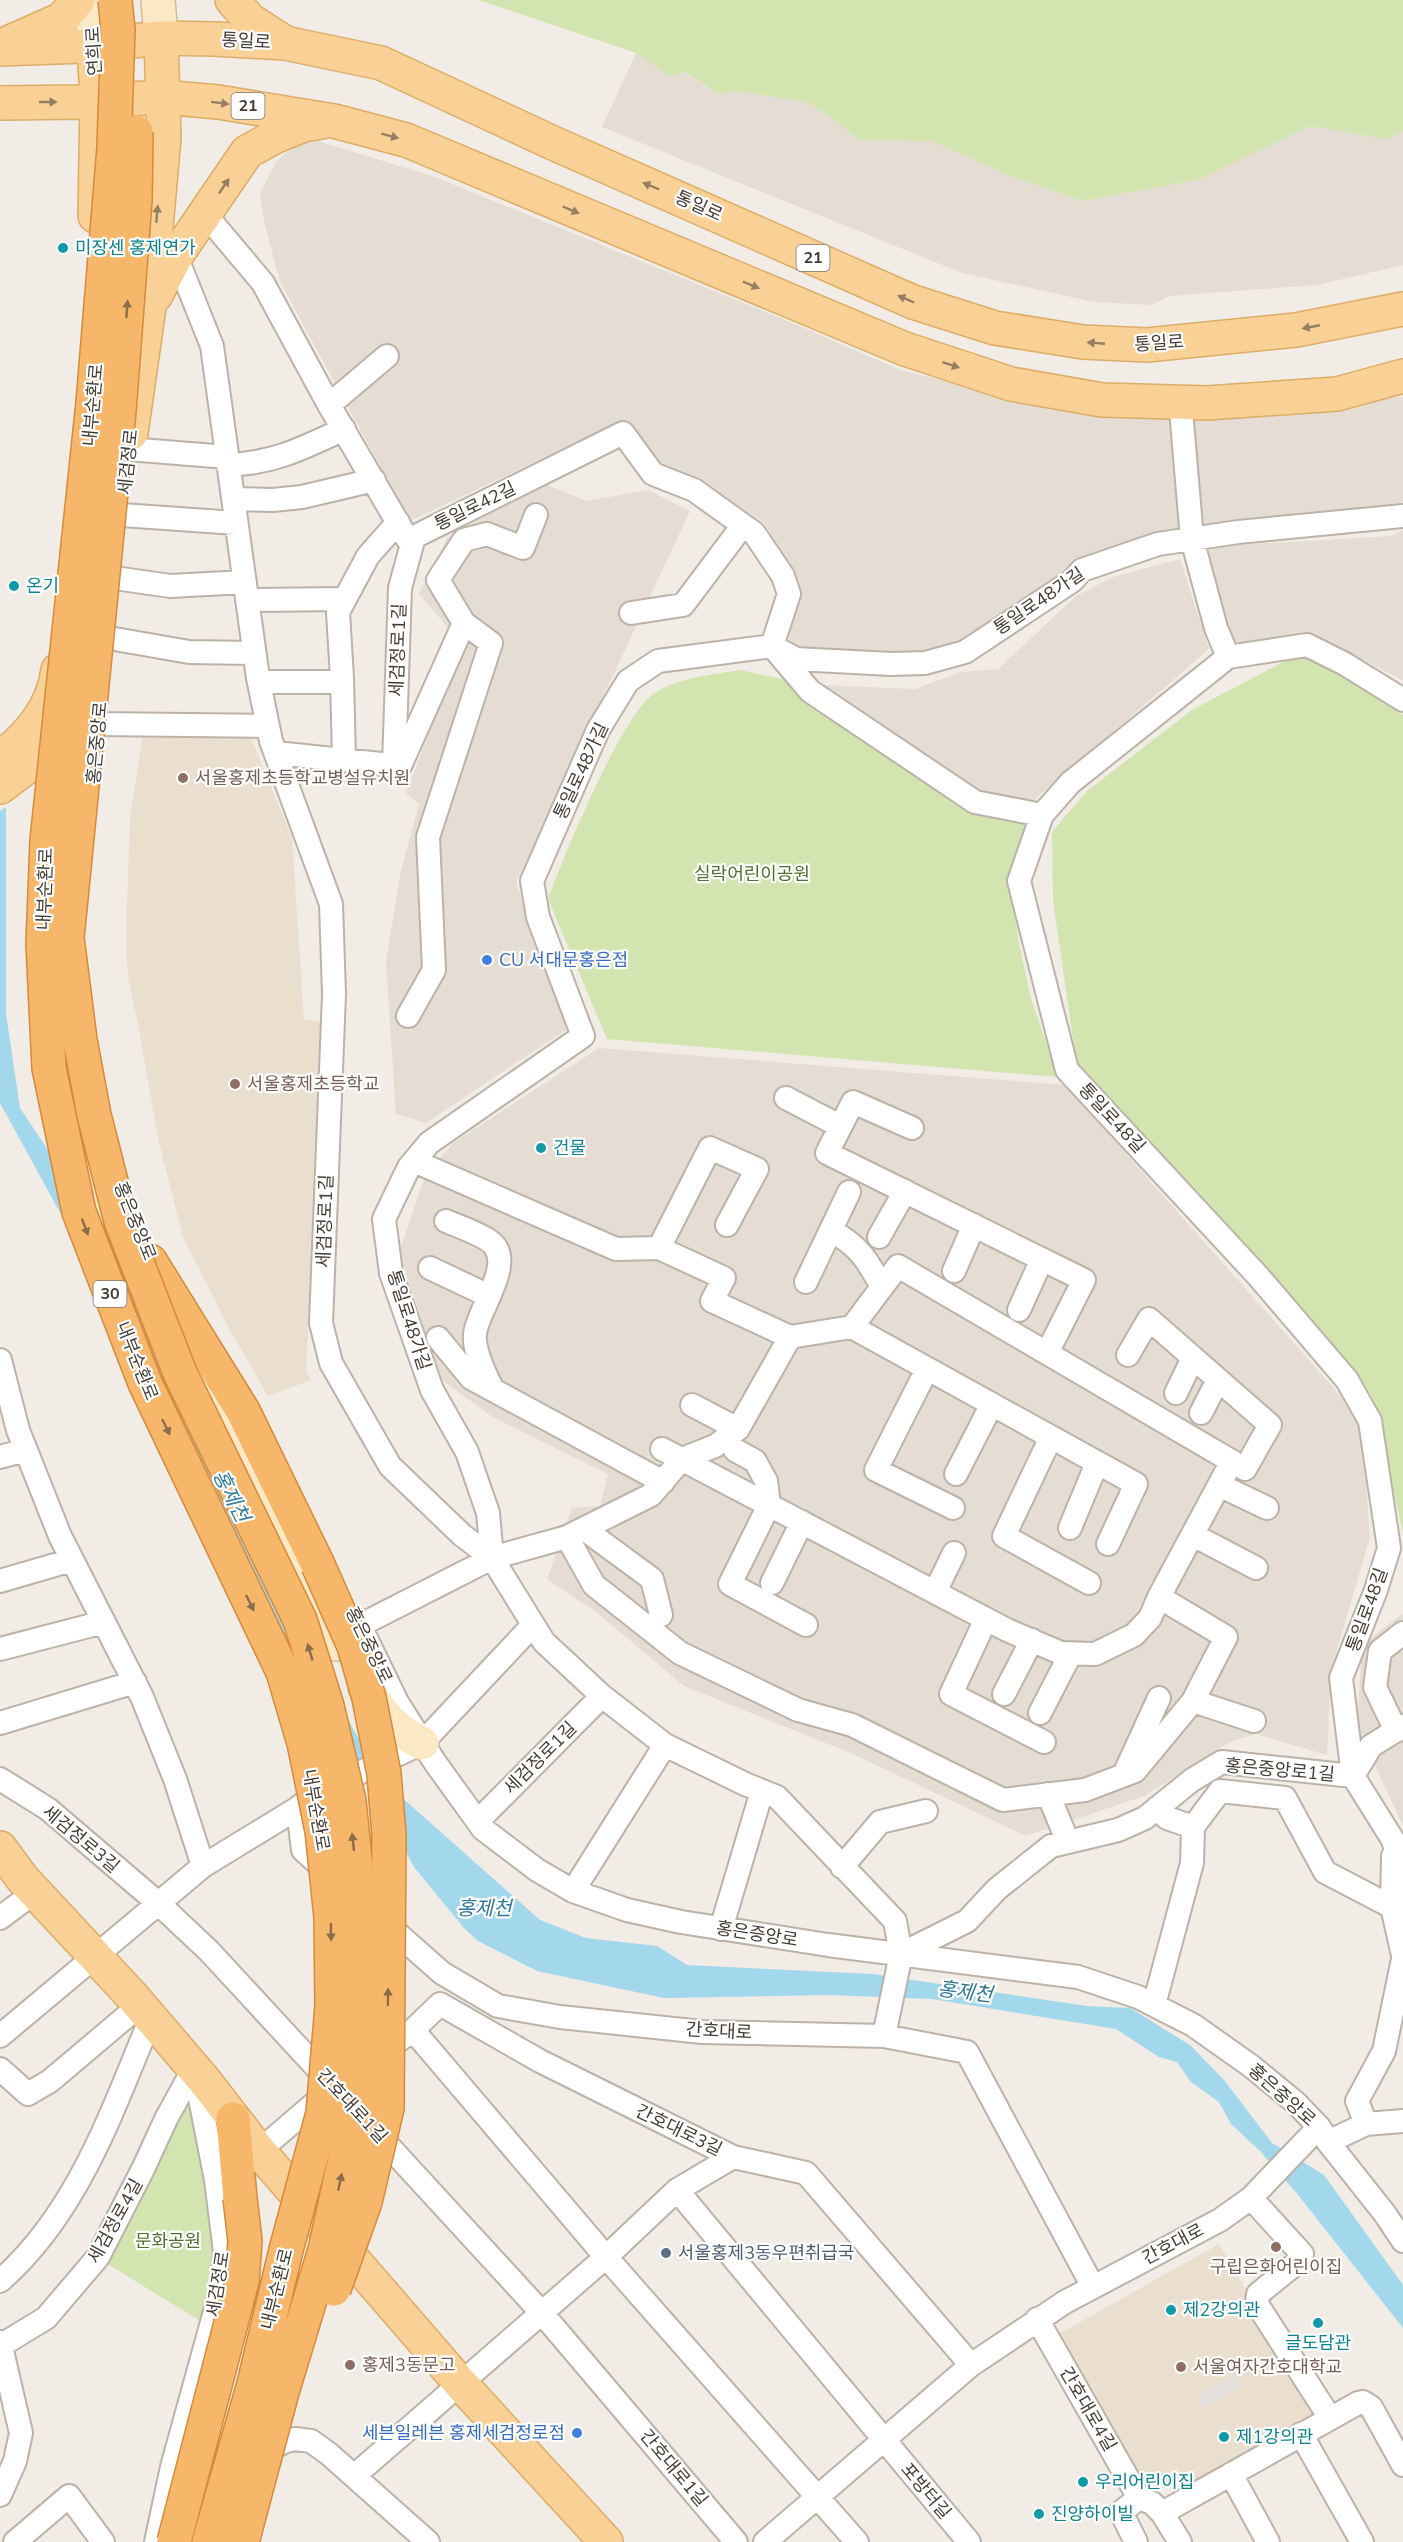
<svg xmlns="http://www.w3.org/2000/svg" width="1403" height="2542" viewBox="0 0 1403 2542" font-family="'Nunito Sans','Noto Sans KR',sans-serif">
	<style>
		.residential { fill: #e5ddd3 }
		.education { fill: #eadfcf }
		.green { fill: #d2e4af }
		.parking { fill: #e2dfdd }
		.water { fill: #a3d7ec }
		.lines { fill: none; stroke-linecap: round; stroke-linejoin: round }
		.street-casing { stroke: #bcb2a8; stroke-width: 26 }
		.secondary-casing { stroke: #d2bc99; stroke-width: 36 }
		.primary-casing { stroke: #ddac67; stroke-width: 36 }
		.highway-casing { stroke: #d58a3b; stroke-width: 36 }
		.street { stroke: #fff; stroke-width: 22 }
		.secondary { stroke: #fbe8c4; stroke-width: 33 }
		.primary { stroke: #f9d196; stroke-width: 33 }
		.highway { stroke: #f6b76b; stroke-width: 33 }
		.highway-bridge-casing { stroke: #d58a3b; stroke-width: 36; stroke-linecap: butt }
		.highway-bridge { stroke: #f6b76b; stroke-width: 33 }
		.oneway { fill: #957f61 }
		.oneway2 { fill: #8b6d4b }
		.culture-dot { fill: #0f9aa8; stroke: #fff; stroke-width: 2 }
		.education-dot { fill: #8d6e63; stroke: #fff; stroke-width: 2 }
		.shop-dot { fill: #3f7fe0; stroke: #fff; stroke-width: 2 }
		.service-dot { fill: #5c6f8a; stroke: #fff; stroke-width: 2 }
		.labels { text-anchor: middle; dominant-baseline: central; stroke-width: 4.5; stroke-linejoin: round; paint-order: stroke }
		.shield { fill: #fff; stroke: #7b7672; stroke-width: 1.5 }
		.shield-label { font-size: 16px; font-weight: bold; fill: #433c35 }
		.street-label { font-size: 18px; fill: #433c35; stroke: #fff }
		.culture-label { font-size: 18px; fill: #0d838f; stroke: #fff; text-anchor: start }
		.education-label { font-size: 18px; fill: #785e54; stroke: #fff; text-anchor: start }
		.park-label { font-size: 18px; fill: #4e712b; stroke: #fff }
		.shop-label { font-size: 18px; fill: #366cbe; stroke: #fff; text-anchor: start }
		.service-label { font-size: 18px; fill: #4e5e75; stroke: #fff; text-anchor: start }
		.water-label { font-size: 20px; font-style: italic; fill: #30799a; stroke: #fff }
	</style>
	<rect width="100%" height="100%" fill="#f1ece5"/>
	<path class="residential" d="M636,53L669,75L685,72L718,94L736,91L807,102L835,120L858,140L932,141L1013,177L1082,201L1198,180L1310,126L1386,139L1403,131V265L1317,285L1169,296L1152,305L1094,302L962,273L602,127Z
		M305,137L435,177L795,324L900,370L1030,402L1170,412L1178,529L1082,556L1065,571L956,643L919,654L799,647L789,640L799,581L765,524L698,477L660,465L623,420L410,521L280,282L264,221L260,193L276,162Z
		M1403,397V502L1396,508L1199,529L1191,418Z
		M542,483L587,501L648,490L690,511L516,883L567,1029L426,1123L396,1114L386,962L401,871L419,804L406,793L463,645L419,594L447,538Z
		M1403,530V681L1335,644L1248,649L1232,653L1205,547L1391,536Z
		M1180,559L1209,649L1026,807L979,793L817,685L915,689L961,672L998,669L1076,596L1113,577Z
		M599,1048L1065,1085L1361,1419L1370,1537L1331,1670L1327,1755L1256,1734L1230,1742L1144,1796L1026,1836L853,1754L684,1686L596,1612L547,1579L572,1508L600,1506L608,1474L491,1416L442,1380L399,1253L425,1176L453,1143Z
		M1403,1613V1826L1357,1727L1362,1645Z"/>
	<path class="education" d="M249,733L292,838L304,1019L324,1022L306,1372L311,1380L268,1396L231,1332L183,1237L158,1139L139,1029L128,978L126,936L130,818L143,734Z
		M1219,2244L1323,2419L1200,2482L1139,2483L1057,2335Z"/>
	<path class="green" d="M479,0H1403V131L1386,139L1310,126L1198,180L1082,201L1013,177L932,141L858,140L835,120L807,102L736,91L718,94L686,72L669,76L636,53Z
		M1302,652L1403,715V1533L1372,1396L1241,1241L1077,1067L1053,900L1052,832L1087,791L1192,710Z
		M740,670L782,679L871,743L1027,816L1011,873L1018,938L1031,999L1058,1077L607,1039L548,899C563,858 623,711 656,692C681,677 712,675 740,670Z
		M192,2078L222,2251L207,2325L101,2260Z"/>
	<path class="parking" d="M1235,2375L1241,2386L1203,2408L1197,2397Z"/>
	<path class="water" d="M6,807V1014L20,1108L140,1289L283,1600L380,1778L540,1920L586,1938L657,1946L687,1965L873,1974L1087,2006L1130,2008L1190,2045L1224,2080L1272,2143L1324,2175L1403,2285V2328L1299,2196L1260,2151L1231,2124L1219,2102L1191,2082L1177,2062L1159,2057L1116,2029L932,1999L828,1995L664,1998L537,1971L478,1941L464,1928L414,1867L367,1779L316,1710L92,1271L0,1103V811Z"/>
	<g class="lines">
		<g class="street-casing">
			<path id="street" d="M205,214L263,283L329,405L408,540L623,433L653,474L694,490L754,533L783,576L789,594L772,646
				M176,256L212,346L258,678L271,741L331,904L334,994L321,1323L331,1363L390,1466L462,1535L492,1558L544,1642L602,1696L665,1745L745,1784L777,1797L895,1921L901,1954L884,2036
				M329,405L387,356
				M1181,410L1192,539L1216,628L1228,657
				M128,449L227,457
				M228,465C275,463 303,448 344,429
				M233,499L273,500L302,497L374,480
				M122,515L236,523
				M115,578L170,586L245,582
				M247,600L344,599
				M631,613L683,605L743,525
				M109,638L189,652L254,653
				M777,652L810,691L975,802L1042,815
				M259,682H342
				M97,724L268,726
				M276,753L400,766L464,623
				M344,760L342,678L338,612L368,556L398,522
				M394,765L400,588L414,537
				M408,1016L434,970L428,837L491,643L464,623L438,580L464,540L487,534L523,548L536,515
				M786,1098L840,1126
				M912,1128L853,1102L827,1153L1084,1280L1047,1353
				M414,1161L616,1249L659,1248
				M446,1221C460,1227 476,1232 488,1240C519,1259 477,1310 475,1334C473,1351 486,1376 493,1390
				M727,1225L757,1169L710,1148L659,1248L724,1278L712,1301L790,1337
				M832,1231C860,1247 867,1260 882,1287
				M879,1237L905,1191
				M430,1268L489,1296
				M954,1271L974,1225
				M806,1282L849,1192
				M1019,1310L1042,1259
				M852,1327L1136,1484L1108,1544
				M438,1338L471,1378L663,1482
				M0,1360L18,1430L60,1536L142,1697L175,1779L203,1866
				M927,1369L876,1470L953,1508
				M1176,1393L1193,1358
				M692,1405L738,1429
				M1201,1413L1218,1380
				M1051,1437L1004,1536L1089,1583
				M662,1449L1007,1630L1061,1653L1095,1654L1134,1635L1150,1618L1159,1597
				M735,1450L755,1461L766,1481L769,1505L730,1584L806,1625
				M0,1457L26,1450
				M956,1474L992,1404
				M1219,1485L1267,1508
				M1070,1528L1097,1463
				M584,1529L652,1579L661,1615
				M1193,1535L1256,1568
				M567,1537L594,1585L680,1653L798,1710L852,1725L1003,1800L1085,1790L1135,1771L1193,1701L1254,1721
				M492,1558L488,1513L467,1452L432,1390L391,1273L384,1219L409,1167L429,1143L583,1036L538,917L532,881L598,730L628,681L658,661L772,646L796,659L891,664L925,663L965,652L1072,581L1082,570L1158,544L1238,532L1403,516
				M0,1581L72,1560
				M772,1583L802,1522
				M935,1592L954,1553
				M986,1619L951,1694L1044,1742
				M361,1628L397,1702L434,1761L483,1829L537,1870L573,1891L627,1910L681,1922L828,1945L1078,1977L1138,1997L1193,2025L1251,2066L1296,2103L1319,2127L1328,2142L1385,2214L1403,2241
				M347,1632L492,1558L567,1537L651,1495L682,1459L715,1446L738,1429L790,1337L852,1327L898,1266L1245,1469L1270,1425L1149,1319L1128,1355
				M0,1649L104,1622
				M1004,1694L1032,1640
				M1193,1701L1226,1637L1159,1597L1232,1461
				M1040,1713L1071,1653
				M0,1723L135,1682
				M1396,1731L1375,1687L1380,1651L1403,1633
				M1126,1770L1159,1698
				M1353,1776L1341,1678L1376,1590L1389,1548L1370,1421L1347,1380L1258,1276L1067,1070L1019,881L1042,815L1070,783L1228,657L1307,645L1345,664L1403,700
				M1353,1776L1371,1746L1403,1726
				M0,1779L48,1809L158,1903L209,1951L330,2082
				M1048,1794L1068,1842
				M298,1808L303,1850L331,1875
				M1157,1808L1167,1818L1193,1827L1220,1791L1285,1798L1325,1872L1392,1907
				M478,1821L602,1696
				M1393,1856L1392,1907L1403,1955
				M842,1867L880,1822L926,1811
				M573,1891L665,1745
				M0,1918L35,1892
				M382,1920L442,1973L498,2006L560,2017L702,2032L884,2036L967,2052L1093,2287
				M721,1929L762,1791
				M901,1954L967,1921L997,1889L1051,1846L1118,1830L1145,1818L1192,1780L1222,1762L1353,1776L1393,1840L1403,1876
				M1154,2005L1192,1863L1193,1827
				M413,2030L606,2257L857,2542
				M0,2036L203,1866L298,1808L315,1794L422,1743L533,1625
				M380,2054L413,2030L440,2004L540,2061L733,2157L806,2173L971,2365
				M0,2069L28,2094L50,2081L140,2005
				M1366,2124L1357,2101L1384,2051L1403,1959
				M373,2129L541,2312L736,2542
				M1328,2142L1366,2124L1403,2121
				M259,2151L329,2091
				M677,2190L969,2542
				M1251,2198L1302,2254L1299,2261L1258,2294L1257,2304L1330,2418
				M0,2281C78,2213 112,2111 151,2018
				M1037,2319L1139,2498L1152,2503L1162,2513L1358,2403L1363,2402L1371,2407L1403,2465
				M0,2342L21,2433L15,2461L0,2495
				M0,2346L46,2318L98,2257L144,2167L166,2119L194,2068
				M1301,2434L1362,2542
				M180,2463L224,2468L240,2464L286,2441L295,2439L311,2441L329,2454L428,2542
				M1231,2474L1268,2542
				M354,2476L606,2257L677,2190L733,2157
				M1162,2513L1180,2542
				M15,2542L69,2496L103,2542
				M156,2542L172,2467L214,2315L222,2284L225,2252L216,2180L195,2073
				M765,2542L971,2365L1065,2302L1220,2220L1251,2198L1319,2127
				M1136,2542L1121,2512L1139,2498"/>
		</g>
		<g class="secondary-casing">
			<path id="secondary" d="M91,0L94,44
				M158,0L161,38
				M76,1121L83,1156L113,1237
				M187,1364L227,1423L337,1644
				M365,1687C385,1716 389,1727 422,1743"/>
		</g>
		<g class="primary-casing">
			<path id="primary" d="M232,0L250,20L284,42
				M10,42L62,19L78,0
				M94,44L97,101L95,216
				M0,49L83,46L161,38L214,39L285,43L381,63L553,143L913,302L995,328L1083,342L1147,345L1296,330L1403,309
				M0,103L83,102L162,97L218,102L334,121L406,140L905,349L1011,384L1102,400L1207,403L1337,394L1403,376
				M156,295L176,256L247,152L274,137L303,125L322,122
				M131,433L149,307L164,137L161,38
				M0,759C29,735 53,709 58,670
				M0,787L32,763L70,722
				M0,1848L22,1878L132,1996L204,2080L259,2151L460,2383L606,2542"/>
		</g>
		<g class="highway-casing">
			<path id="highway" d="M150,1261L243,1411L318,1565
				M233,2119L240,2198"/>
		</g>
		<use href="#street" class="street"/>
		<use href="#secondary" class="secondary"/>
		<use href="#primary" class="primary"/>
		<use href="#highway" class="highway"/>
		<g class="highway-bridge-casing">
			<path id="highway-bridge" d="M115,0L118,30L114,148L93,403L47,841L43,944L49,1068L79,1212L145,1383L283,1672L304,1743L322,1831L331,1917L332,2006L323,2113L286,2250L254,2384L209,2542
				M136,132L135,200L119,411L67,938L80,1040L94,1115L121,1221L180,1373L300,1620L327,1706L349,1801L361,1918L363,2009L352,2127L325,2250L282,2392L242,2542
				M318,1565L354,1646L369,1698L384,1774L389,1835L387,2108L365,2202L334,2289
				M174,2542L242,2281L245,2241L240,2198"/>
		</g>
		<use href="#highway-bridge" class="highway-bridge"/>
	</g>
	<defs><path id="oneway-solid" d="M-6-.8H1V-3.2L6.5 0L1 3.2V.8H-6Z" transform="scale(1.5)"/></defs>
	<g class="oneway">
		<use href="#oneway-solid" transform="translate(48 102)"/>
		<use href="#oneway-solid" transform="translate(220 103) rotate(7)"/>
		<use href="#oneway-solid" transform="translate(390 136) rotate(15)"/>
		<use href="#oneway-solid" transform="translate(224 186) rotate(-56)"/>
		<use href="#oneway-solid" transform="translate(651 186) rotate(-157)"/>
		<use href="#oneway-solid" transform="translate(571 210) rotate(23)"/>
		<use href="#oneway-solid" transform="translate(157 214) rotate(-85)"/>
		<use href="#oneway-solid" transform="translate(751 285) rotate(23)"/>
		<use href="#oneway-solid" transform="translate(906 299) rotate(-157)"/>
		<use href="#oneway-solid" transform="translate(1311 327) rotate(169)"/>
		<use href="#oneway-solid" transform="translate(1096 343) rotate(-175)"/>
		<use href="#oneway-solid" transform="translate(951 365) rotate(18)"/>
	</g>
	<g class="oneway2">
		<use href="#oneway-solid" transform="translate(127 309) rotate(-86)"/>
		<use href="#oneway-solid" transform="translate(85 1227) rotate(69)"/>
		<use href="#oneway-solid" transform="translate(166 1427) rotate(64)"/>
		<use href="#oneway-solid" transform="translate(250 1603) rotate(64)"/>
		<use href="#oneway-solid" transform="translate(310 1652) rotate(-107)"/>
		<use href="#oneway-solid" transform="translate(353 1842) rotate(-96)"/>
		<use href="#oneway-solid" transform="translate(331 1932) rotate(89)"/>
		<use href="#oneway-solid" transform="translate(388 1997) rotate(-89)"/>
		<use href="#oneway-solid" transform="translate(340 2182) rotate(-78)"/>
	</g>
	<g class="culture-dot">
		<circle cx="63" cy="248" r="6"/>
		<circle cx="14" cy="586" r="6"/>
		<circle cx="541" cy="1148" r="6"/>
		<circle cx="1171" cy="2310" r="6"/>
		<circle cx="1318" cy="2323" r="6"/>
		<circle cx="1224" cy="2437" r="6"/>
		<circle cx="1083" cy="2482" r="6"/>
		<circle cx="1039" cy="2514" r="6"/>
	</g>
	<g class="education-dot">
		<circle cx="183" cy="778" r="6"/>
		<circle cx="235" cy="1084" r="6"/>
		<circle cx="1276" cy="2247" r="6"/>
		<circle cx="350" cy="2365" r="6"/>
		<circle cx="1181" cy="2367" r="6"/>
	</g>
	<g class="shop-dot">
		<circle cx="487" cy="960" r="6"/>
		<circle cx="577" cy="2433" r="6"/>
	</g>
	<circle class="service-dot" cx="666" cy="2253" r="6"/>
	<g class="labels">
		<g class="shield">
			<rect x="231.5" y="93" width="33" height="26" rx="4.5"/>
			<rect x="796.5" y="245" width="33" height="26" rx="4.5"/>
			<rect x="93.5" y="1281" width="33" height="26" rx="4.5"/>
		</g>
		<g class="shield-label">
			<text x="248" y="106">21</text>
			<text x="813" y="258">21</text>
			<text x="110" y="1294">30</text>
		</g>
		<g class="street-label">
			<text transform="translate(246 41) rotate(3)">통일로</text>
			<text transform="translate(94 51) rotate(-93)">연희로</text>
			<text transform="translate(699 206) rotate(24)">통일로</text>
			<text transform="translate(1159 343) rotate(-4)">통일로</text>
			<text transform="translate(93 405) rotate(-85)">내부순환로</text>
			<text transform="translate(128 462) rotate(-84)">세검정로</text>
			<text transform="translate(475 506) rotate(-26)">통일로42길</text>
			<text transform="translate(1039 601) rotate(-34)">통일로48가길</text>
			<text transform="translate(398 650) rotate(-88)">세검정로1길</text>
			<text transform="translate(97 743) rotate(-85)">홍은중앙로</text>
			<text transform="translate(581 771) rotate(-65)">통일로48가길</text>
			<text transform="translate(45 889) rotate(-88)">내부순환로</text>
			<text transform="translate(1112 1118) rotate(47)">통일로48길</text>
			<text transform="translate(135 1221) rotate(68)">홍은중앙로</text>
			<text transform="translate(325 1221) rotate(-88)">세검정로1길</text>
			<text transform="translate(409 1320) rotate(72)">통일로48가길</text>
			<text transform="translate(137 1361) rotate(68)">내부순환로</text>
			<text transform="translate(1367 1610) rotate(-70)">통일로48길</text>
			<text transform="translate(369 1645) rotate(64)">홍은중앙로</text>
			<text transform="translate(540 1758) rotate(-45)">세검정로1길</text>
			<text transform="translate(1280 1770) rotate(5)">홍은중앙로1길</text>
			<text transform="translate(316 1810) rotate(80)">내부순환로</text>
			<text transform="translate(81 1839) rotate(40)">세검정로3길</text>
			<text transform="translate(757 1934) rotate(9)">홍은중앙로</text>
			<text transform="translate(719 2031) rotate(3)">간호대로</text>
			<text transform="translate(1282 2095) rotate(42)">홍은중앙로</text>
			<text transform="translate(352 2106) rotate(47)">간호대로1길</text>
			<text transform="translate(679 2130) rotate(26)">간호대로3길</text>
			<text transform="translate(115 2221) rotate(-61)">세검정로4길</text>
			<text transform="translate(1173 2244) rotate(-28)">간호대로</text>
			<text transform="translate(218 2284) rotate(-81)">세검정로</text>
			<text transform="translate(277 2289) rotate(-76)">내부순환로</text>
			<text transform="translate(1088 2409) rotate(60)">간호대로4길</text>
			<text transform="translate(674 2468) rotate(50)">간호대로1길</text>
			<text transform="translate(926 2491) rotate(50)">포방터길</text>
		</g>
		<g class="culture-label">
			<text x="75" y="248">미장센 홍제연가</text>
			<text x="26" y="586">온기</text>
			<text x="553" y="1148">건물</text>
			<text x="1183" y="2310">제2강의관</text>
			<text x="1318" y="2343" text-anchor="middle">글도담관</text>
			<text x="1236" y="2437">제1강의관</text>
			<text x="1095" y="2482">우리어린이집</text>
			<text x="1051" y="2514">진양하이빌</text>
		</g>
		<g class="education-label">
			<text x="195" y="778">서울홍제초등학교병설유치원</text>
			<text x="247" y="1084">서울홍제초등학교</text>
			<text x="1276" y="2267" text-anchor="middle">구립은화어린이집</text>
			<text x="362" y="2365">홍제3동문고</text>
			<text x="1193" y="2367">서울여자간호대학교</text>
		</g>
		<g class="park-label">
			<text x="752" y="874">실락어린이공원</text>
			<text x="168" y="2241">문화공원</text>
		</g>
		<g class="shop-label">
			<text x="499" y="960">CU 서대문홍은점</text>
			<text x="565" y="2433" text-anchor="end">세븐일레븐 홍제세검정로점</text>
		</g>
		<g class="service-label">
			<text x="678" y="2253">서울홍제3동우편취급국</text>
		</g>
		<g class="water-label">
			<text transform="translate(231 1496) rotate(63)">홍제천</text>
			<text x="484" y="1908">홍제천</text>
			<text transform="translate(965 1992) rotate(7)">홍제천</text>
		</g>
	</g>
</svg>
